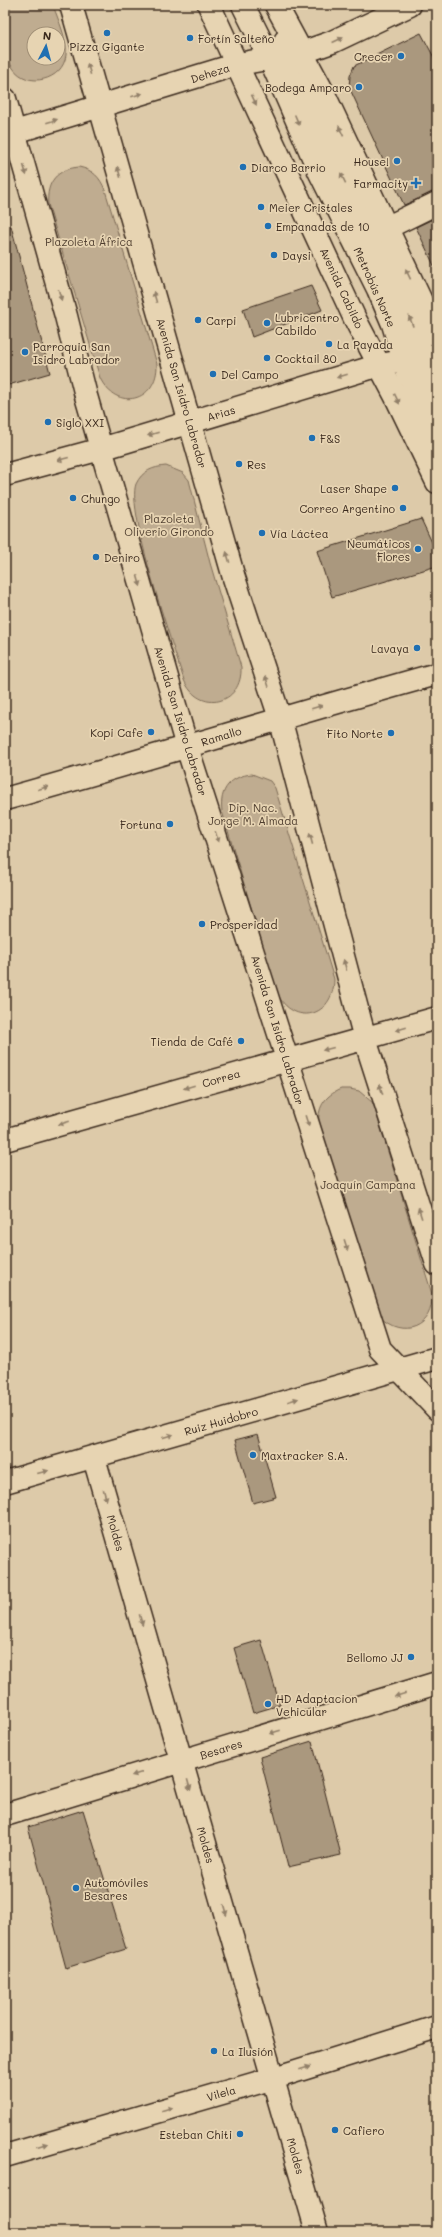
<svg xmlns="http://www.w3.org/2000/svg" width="442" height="2237" viewBox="0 0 442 2237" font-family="Mali,sans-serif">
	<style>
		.green { fill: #bfac90; stroke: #7d6b57; fill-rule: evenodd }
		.building { fill: #aa987e; stroke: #3b2a1e }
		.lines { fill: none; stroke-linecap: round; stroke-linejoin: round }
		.minor-casing { stroke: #3b2a1e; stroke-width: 25 }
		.major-casing { stroke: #3b2a1e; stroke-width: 25 }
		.minor { stroke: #e7d4b2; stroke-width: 22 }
		.major { stroke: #e7d4b2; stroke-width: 22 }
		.oneway { fill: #917f68 }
		.poi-dot { fill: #1f6fb2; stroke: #e7d4b2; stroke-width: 1.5 }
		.labels { text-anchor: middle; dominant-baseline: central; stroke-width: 3.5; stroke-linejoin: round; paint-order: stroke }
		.poi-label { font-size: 11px; fill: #3b2a1e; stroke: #e7d4b2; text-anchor: start }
		.street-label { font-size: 11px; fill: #3b2a1e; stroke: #e7d4b2 }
		.park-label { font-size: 11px; fill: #4f3e2f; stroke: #e7d4b2 }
	</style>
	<rect width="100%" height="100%" fill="#ddcaa9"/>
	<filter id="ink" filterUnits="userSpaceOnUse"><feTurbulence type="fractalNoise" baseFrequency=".025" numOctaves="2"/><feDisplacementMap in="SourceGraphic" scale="8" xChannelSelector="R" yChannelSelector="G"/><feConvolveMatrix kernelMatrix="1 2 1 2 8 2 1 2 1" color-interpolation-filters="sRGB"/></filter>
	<g filter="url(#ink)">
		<path class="green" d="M5,5H53C58,20 68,40 66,55C63,81 27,89 13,68C1,51 5,25 5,5ZM34,34H58V58H34Z
			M79,167C93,170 100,177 105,190L157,364C158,402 116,412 100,378L48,204C46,182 57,169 79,167Z
			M166,466L183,473L189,480L210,563L241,667C243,705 199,715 184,680C173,646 126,511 136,484C142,471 153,467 166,466Z
			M252,774L270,781L275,788L334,979C334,1018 293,1027 277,993L222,811C219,789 231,776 252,774Z
			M341,1089H350L359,1091L373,1103L432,1294C434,1327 402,1340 379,1316L319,1126C317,1108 324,1096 341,1089Z"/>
		<path class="building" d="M421,33L437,63V191L404,205L349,87L350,76L354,66Z
			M437,217V272L416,227Z
			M11,226L50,373L5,386V227Z
			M311,286L322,310L252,337L243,309Z
			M421,519L437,553V566L332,597L317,551Z
			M258,1434L276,1497L253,1503L235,1440Z
			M261,1640L280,1705L253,1713L234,1648Z
			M312,1741L341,1855L288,1867L260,1757Z
			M83,1810L126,1949L66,1968L28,1827Z"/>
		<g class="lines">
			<g class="minor-casing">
				<path id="minor" d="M71,5L234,578L280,718L365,1039L437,1264
					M243,5L270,59L320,173L378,289L393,324L413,391L437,442
					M285,41L287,56L303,94L412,321L431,384L437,397
					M5,99L66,316L86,396L187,747L380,1349L437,1409
					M5,135L238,64L301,53L332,42L410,5
					M386,228L437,203
					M5,475L101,449L380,365L437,355
					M5,799C149,759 292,714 437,674
					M5,1140L437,1018
					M94,1458L317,2232
					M5,1482L437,1358
					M5,1815L437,1683
					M5,2156L274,2078L437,2027"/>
			</g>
			<g class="major-casing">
				<path id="major" d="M209,5L355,319L396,397L437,482
					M276,5L323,92L437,335"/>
			</g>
			<use href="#minor" class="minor"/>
			<use href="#major" class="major"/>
		</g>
		<defs><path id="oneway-solid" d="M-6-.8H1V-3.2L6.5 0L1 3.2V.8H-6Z"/></defs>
		<g class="oneway">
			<use href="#oneway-solid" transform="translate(338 40) rotate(-25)"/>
			<use href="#oneway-solid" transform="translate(89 69) rotate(-106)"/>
			<use href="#oneway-solid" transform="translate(137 95) rotate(-16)"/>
			<use href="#oneway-solid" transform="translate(254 100) rotate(65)"/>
			<use href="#oneway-solid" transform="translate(297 120) rotate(67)"/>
			<use href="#oneway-solid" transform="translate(52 121) rotate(-17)"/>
			<use href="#oneway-solid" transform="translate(341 131) rotate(-115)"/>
			<use href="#oneway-solid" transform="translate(25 170) rotate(74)"/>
			<use href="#oneway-solid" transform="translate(119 172) rotate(-106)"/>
			<use href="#oneway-solid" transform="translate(343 178) rotate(-116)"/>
			<use href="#oneway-solid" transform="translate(408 274) rotate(-115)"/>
			<use href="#oneway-solid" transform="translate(60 295) rotate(74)"/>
			<use href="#oneway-solid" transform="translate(155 297) rotate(-106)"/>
			<use href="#oneway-solid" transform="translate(411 321) rotate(-111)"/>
			<use href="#oneway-solid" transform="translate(342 376) rotate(163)"/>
			<use href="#oneway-solid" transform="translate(397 399) rotate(64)"/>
			<use href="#oneway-solid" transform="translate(153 434) rotate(163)"/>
			<use href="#oneway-solid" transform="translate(63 459) rotate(165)"/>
			<use href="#oneway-solid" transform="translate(228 557) rotate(-106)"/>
			<use href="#oneway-solid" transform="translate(139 581) rotate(74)"/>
			<use href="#oneway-solid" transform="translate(267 681) rotate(-108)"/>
			<use href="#oneway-solid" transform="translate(317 707) rotate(-16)"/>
			<use href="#oneway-solid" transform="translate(43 788) rotate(-16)"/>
			<use href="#oneway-solid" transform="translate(217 837) rotate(72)"/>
			<use href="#oneway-solid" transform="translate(311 839) rotate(-105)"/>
			<use href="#oneway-solid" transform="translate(345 965) rotate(-105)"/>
			<use href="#oneway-solid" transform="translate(401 1029) rotate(164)"/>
			<use href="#oneway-solid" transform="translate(328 1049) rotate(166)"/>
			<use href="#oneway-solid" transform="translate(189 1087) rotate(164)"/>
			<use href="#oneway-solid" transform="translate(381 1089) rotate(-107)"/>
			<use href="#oneway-solid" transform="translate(307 1121) rotate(72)"/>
			<use href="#oneway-solid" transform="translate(64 1123) rotate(164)"/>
			<use href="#oneway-solid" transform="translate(420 1213) rotate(-108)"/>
			<use href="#oneway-solid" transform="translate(346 1245) rotate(72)"/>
			<use href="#oneway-solid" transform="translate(293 1400) rotate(-16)"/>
			<use href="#oneway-solid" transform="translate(168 1436) rotate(-16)"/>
			<use href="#oneway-solid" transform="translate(43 1472) rotate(-15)"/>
			<use href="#oneway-solid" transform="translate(105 1495) rotate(74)"/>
			<use href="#oneway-solid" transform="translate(141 1620) rotate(74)"/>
			<use href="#oneway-solid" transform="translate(400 1695) rotate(163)"/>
			<use href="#oneway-solid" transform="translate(275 1732) rotate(163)"/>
			<use href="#oneway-solid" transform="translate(137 1774) rotate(163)"/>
			<use href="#oneway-solid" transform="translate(189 1785) rotate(74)"/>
			<use href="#oneway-solid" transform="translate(225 1910) rotate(74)"/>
			<use href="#oneway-solid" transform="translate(305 2068) rotate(-17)"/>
			<use href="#oneway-solid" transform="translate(167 2109) rotate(-16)"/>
			<use href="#oneway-solid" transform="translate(42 2145) rotate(-16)"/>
		</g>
	</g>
	<g class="poi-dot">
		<circle cx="107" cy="33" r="4"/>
		<circle cx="190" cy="38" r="4"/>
		<circle cx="401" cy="56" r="4"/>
		<circle cx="359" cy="87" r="4"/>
		<circle cx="397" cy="161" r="4"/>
		<circle cx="243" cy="167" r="4"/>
		<path d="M414 177h4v4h4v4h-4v4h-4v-4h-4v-4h4z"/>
		<circle cx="261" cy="207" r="4"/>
		<circle cx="268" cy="226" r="4"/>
		<circle cx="274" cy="255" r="4"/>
		<circle cx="198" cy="320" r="4"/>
		<circle cx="267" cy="323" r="4"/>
		<circle cx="329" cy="344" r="4"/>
		<circle cx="25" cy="352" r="4"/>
		<circle cx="267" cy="358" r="4"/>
		<circle cx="213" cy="374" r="4"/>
		<circle cx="48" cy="422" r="4"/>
		<circle cx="312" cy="438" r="4"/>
		<circle cx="239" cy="464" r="4"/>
		<circle cx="395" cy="488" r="4"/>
		<circle cx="73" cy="498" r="4"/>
		<circle cx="403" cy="508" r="4"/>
		<circle cx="262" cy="533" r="4"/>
		<circle cx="418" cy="549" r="4"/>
		<circle cx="96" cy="557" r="4"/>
		<circle cx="417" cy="648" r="4"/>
		<circle cx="151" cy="732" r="4"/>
		<circle cx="391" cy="733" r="4"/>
		<circle cx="170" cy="824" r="4"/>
		<circle cx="202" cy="924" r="4"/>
		<circle cx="241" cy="1041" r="4"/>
		<circle cx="253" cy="1455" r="4"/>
		<circle cx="411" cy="1657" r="4"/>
		<circle cx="268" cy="1704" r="4"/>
		<circle cx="76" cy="1888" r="4"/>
		<circle cx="214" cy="2051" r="4"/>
		<circle cx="335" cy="2130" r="4"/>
		<circle cx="240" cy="2134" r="4"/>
	</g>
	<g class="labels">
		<g class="poi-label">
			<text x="198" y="38">Fortín Salteño</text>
			<text x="107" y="46" text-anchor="middle">Pizza Gigante</text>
			<text x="393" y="56" text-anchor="end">Crecer</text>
			<text x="351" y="87" text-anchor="end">Bodega Amparo</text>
			<text x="389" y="161" text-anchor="end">House!</text>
			<text x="251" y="167">Diarco Barrio</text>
			<text x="408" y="183" text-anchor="end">Farmacity</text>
			<text x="269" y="207">Meier Cristales</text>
			<text x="276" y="226">Empanadas de 10</text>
			<text x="282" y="255">Daysi</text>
			<text x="275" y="317">Lubricentro<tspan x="275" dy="13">Cabildo</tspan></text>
			<text x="206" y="320">Carpi</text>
			<text x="337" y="344">La Payada</text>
			<text x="33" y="346">Parroquia San<tspan x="33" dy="13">Isidro Labrador</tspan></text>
			<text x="275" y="358">Cocktail 80</text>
			<text x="221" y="374">Del Campo</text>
			<text x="56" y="422">Siglo XXI</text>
			<text x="320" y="438">F&amp;S</text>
			<text x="247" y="464">Res</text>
			<text x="387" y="488" text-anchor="end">Laser Shape</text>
			<text x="81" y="498">Chungo</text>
			<text x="395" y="508" text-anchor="end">Correo Argentino</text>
			<text x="270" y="533">Vía Láctea</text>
			<text x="410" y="543" text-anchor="end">Neumáticos<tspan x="410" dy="13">Flores</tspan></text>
			<text x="104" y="557">Deniro</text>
			<text x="409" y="648" text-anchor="end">Lavaya</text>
			<text x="143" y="732" text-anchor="end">Kopi Cafe</text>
			<text x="383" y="733" text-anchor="end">Fito Norte</text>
			<text x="162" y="824" text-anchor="end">Fortuna</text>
			<text x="210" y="924">Prosperidad</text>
			<text x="233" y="1041" text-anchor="end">Tienda de Café</text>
			<text x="261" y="1455">Maxtracker S.A.</text>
			<text x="403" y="1657" text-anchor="end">Bellomo JJ</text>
			<text x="276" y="1698">HD Adaptacion<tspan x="276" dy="13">Vehicular</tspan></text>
			<text x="84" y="1882">Automóviles<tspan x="84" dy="13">Besares</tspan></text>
			<text x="222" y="2051">La Ilusión</text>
			<text x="343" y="2130">Cafiero</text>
			<text x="232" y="2134" text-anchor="end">Esteban Chiti</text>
		</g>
		<g class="street-label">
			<text transform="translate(210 73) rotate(-18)">Deheza</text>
			<text transform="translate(375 287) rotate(66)">Metrobús Norte</text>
			<text transform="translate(342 288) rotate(65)">Avenida Cabildo</text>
			<text transform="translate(182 393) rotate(74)">Avenida San Isidro Labrador</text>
			<text transform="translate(221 413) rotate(-17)">Arias</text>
			<text transform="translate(181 721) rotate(73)">Avenida San Isidro Labrador</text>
			<text transform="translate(221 736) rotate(-17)">Ramallo</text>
			<text transform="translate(278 1030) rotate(73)">Avenida San Isidro Labrador</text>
			<text transform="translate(221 1078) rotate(-16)">Correa</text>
			<text transform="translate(221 1421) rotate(-16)">Ruiz Huidobro</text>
			<text transform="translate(116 1533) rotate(74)">Moldes</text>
			<text transform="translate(221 1749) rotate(-17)">Besares</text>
			<text transform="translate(206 1845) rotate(74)">Moldes</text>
			<text transform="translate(221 2093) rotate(-16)">Vilela</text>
			<text transform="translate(296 2156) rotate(74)">Moldes</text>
		</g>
		<g class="park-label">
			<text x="89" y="241">Plazoleta África</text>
			<text x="169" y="518">Plazoleta<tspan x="169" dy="13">Oliverio Girondo</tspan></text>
			<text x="253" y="807">Dip. Nac.<tspan x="253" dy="13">Jorge M. Almada</tspan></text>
			<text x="368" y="1184">Joaquín Campana</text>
		</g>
	</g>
	<rect width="442" height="2237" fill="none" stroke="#e7d4b2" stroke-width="20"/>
	<rect x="10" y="10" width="422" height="2217" fill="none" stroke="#3b2a1e" stroke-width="1.5" filter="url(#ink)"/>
	<g transform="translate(46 46) rotate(6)"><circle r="19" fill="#e7d4b2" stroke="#a29077"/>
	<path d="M0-3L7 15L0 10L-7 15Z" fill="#1f6fb2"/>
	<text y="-6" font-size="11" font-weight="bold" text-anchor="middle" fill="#3b2a1e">N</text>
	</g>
</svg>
